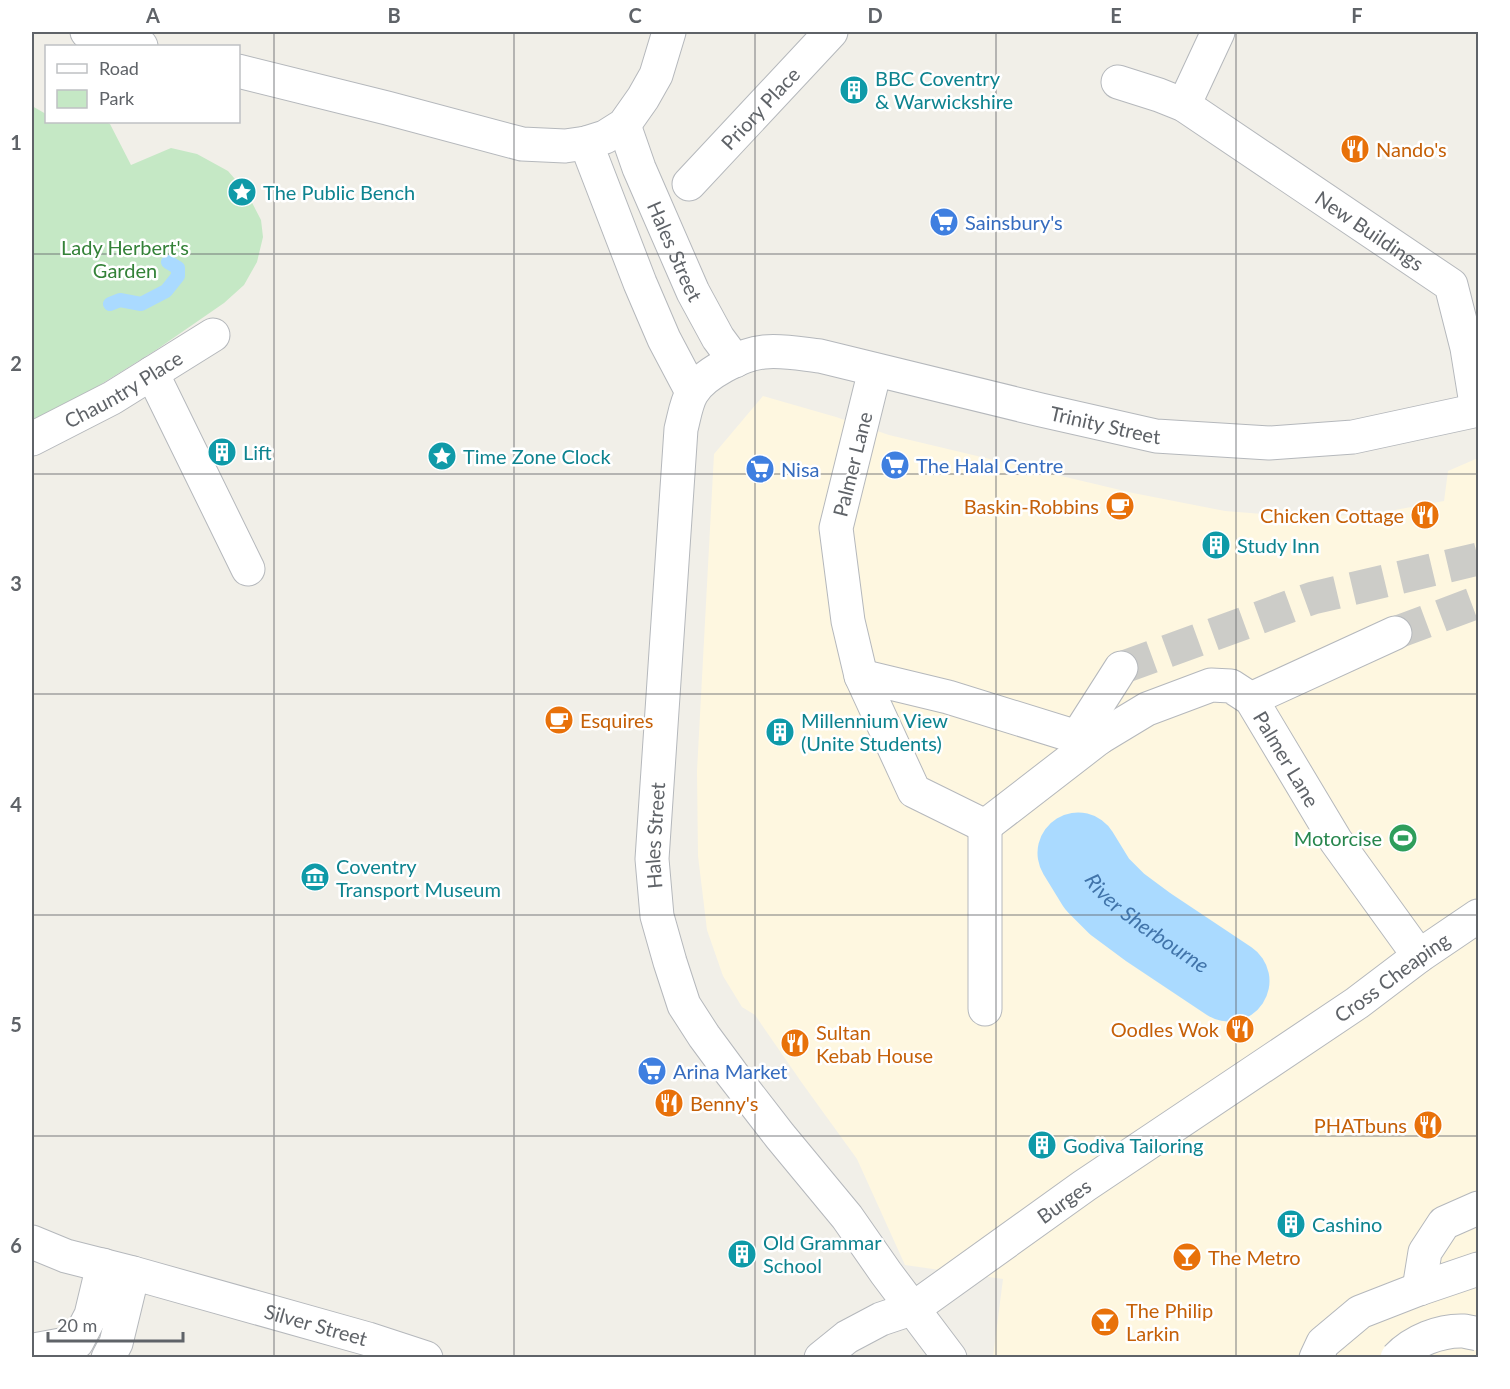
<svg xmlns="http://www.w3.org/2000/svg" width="1510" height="1389" viewBox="0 0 1510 1389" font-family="Lato,sans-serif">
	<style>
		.commercial { fill: #fef7e0 }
		.green { fill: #c5e8c5 }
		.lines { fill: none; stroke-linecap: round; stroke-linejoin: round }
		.stream { stroke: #aadaff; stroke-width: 14 }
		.river { stroke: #aadaff; stroke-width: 81 }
		.minor-tunnel { stroke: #ccccc8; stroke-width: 33; stroke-dasharray: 33 16; stroke-linecap: butt }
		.minor-casing { stroke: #b5b8bc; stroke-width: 35 }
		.minor { stroke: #fff; stroke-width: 33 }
		.minor-bridge-casing { stroke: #b5b8bc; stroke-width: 35; stroke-linecap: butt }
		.minor-bridge { stroke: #fff; stroke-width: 33 }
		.grid { fill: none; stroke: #5f6368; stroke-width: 1.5; stroke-opacity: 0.55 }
		.labels { text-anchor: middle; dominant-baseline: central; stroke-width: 5; stroke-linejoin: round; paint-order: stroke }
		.culture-label { font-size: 20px; fill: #0d838f; stroke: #fff; text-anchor: start }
		.street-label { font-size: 20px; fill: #5f6368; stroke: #fff }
		.food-label { font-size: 20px; fill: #c56008; stroke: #fff; text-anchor: start }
		.shop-label { font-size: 20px; fill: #366cbe; stroke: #fff; text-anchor: start }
		.park-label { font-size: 20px; fill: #348238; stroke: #fff }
		.leisure-label { font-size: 20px; fill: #27864d; stroke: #fff; text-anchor: end }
		.water-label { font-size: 21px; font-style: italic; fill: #4174aa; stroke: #fff }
		.neatline { fill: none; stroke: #5f6368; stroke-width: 2 }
		.grid-label { font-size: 20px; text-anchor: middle; font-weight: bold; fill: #5f6368 }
	</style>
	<rect width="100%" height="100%" fill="#f1efe8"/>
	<path class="commercial" d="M763,396L836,417L889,435L1133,493L1225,511L1315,518L1384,512L1444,501L1448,471L1478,458V1357H993L1003,1279L905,1265L857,1159L802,1083L755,1015L742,1007L723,976L707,930L698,856L697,771L714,454Z"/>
	<path class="green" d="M32,106L46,114V122L89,123L106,122L110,124L131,165L171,148L197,154L228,171L247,193L261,220L263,237L257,262L244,285L224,303L156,350L95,388L32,420Z"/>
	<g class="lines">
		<path class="stream" d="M110,304L120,300L141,304L166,291L178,276V268L168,262"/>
		<path class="river" id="s1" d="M1078,853L1097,884L1117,904L1148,927L1229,981"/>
		<path class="minor-tunnel" d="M1395,633L1478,602
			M1121,668L1313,598L1478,559"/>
		<g class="minor-casing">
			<g id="minor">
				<path d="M87,32L141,46"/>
				<path d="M238,71L387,108L522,144L565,146L586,143L605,137L624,125L643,98L656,75L669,32"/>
				<path id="s2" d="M1118,82L1159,95L1184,105L1451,285L1467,348L1477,410"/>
				<path d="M1184,105L1218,32"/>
				<path id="s3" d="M624,125L639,168L693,292L718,338L735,361"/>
				<path d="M586,143L640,283L664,339L692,392"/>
				<path id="s4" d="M689,184L831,32"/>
				<path d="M875,370L836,528L848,621L861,676L914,791L985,826"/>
				<path d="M152,373L248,569"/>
				<path id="s5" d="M32,439L112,398L213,335"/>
				<path d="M861,676L948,697L1077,737L1099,738"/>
				<path d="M1251,699L1395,633"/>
				<path d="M1077,737L1121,668"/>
				<path id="s6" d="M985,826L1099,738L1147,709L1211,685L1231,686L1251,699L1336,841L1419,956"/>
				<path d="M985,1009V826"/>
				<path id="s7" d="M32,1242L66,1256L133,1273L368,1339L426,1358"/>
				<path d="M1419,1289L1425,1252L1444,1223L1478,1208"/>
				<path d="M32,1353L34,1350L77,1342L91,1315L103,1265"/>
				<path d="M108,1358L116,1343L133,1273"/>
				<path id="s8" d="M821,1358L847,1337L881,1319L914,1308L1084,1186L1357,1003L1419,956L1478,916"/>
				<path id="s9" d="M950,1358L886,1273L847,1217L780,1136L732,1074L704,1036L684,1005L670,962L657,916L652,859L681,429C684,418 686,403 692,393C703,374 742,354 764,352C783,350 802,354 820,356L1041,410L1156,436L1269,443L1353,437L1478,410"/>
				<path d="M1316,1358L1323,1343L1360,1312L1419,1289L1478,1269"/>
			</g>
		</g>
		<use href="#minor" class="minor"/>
		<g class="minor-bridge-casing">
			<path id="minor-bridge" d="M1397,1358C1413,1341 1440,1330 1464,1331C1469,1332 1474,1333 1478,1334"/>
		</g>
		<use href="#minor-bridge" class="minor-bridge"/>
	</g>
	<path class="grid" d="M274,32V1358M514,32V1358M755,32V1358M996,32V1358M1236,32V1358M32,254H1478M32,474H1478M32,694H1478M32,915H1478M32,1136H1478"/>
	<defs>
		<g id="building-disc" transform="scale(1.5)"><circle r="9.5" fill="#0f9aa8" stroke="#fff"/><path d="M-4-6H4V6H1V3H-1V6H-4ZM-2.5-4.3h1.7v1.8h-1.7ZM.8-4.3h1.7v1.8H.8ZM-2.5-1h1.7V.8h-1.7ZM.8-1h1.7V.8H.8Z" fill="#fff"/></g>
		<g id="restaurant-disc" transform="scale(1.5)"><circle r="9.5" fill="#e8710a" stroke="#fff"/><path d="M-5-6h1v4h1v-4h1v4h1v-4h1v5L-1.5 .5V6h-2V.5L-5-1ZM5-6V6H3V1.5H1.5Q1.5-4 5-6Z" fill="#fff"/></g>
		<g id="sight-disc" transform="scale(1.5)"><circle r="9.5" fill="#0f9aa8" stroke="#fff"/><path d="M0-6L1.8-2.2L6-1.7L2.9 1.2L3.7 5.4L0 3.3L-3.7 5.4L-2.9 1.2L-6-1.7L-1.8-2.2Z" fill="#fff"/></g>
		<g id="supermarket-disc" transform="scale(1.5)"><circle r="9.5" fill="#3f7fe0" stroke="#fff"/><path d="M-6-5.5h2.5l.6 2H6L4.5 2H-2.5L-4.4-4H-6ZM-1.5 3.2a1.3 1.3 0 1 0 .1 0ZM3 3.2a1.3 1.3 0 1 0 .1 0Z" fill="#fff"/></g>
		<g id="cafe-disc" transform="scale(1.5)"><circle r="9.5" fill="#e8710a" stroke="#fff"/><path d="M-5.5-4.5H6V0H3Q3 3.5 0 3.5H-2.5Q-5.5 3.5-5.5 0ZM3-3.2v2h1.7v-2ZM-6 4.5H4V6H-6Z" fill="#fff"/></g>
		<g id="stadium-disc" transform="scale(1.5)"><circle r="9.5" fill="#2e9e5b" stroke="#fff"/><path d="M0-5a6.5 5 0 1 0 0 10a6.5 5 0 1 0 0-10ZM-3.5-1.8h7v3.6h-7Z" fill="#fff"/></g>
		<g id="museum-disc" transform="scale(1.5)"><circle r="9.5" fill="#0f9aa8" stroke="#fff"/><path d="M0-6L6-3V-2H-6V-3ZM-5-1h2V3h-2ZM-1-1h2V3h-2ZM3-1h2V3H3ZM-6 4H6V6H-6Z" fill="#fff"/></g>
		<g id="bar-disc" transform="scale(1.5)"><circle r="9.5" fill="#e8710a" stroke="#fff"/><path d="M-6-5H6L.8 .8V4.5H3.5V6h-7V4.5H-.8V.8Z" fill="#fff"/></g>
	</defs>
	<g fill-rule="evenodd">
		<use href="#building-disc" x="854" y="90"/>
		<use href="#restaurant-disc" x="1355" y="149"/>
		<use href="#sight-disc" x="242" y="192"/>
		<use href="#supermarket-disc" x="944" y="222"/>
		<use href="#building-disc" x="222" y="452"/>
		<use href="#sight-disc" x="442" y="456"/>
		<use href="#supermarket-disc" x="895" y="465"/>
		<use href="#supermarket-disc" x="760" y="469"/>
		<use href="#cafe-disc" x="1120" y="506"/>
		<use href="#restaurant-disc" x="1425" y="515"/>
		<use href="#building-disc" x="1216" y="545"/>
		<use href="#cafe-disc" x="559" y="720"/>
		<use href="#building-disc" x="780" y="732"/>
		<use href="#stadium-disc" x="1403" y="838"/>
		<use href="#museum-disc" x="315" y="877"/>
		<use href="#restaurant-disc" x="1240" y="1029"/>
		<use href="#restaurant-disc" x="795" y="1043"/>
		<use href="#supermarket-disc" x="652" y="1071"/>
		<use href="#restaurant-disc" x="669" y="1103"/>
		<use href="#restaurant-disc" x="1428" y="1125"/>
		<use href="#building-disc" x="1042" y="1145"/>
		<use href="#building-disc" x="1291" y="1224"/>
		<use href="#building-disc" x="742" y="1254"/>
		<use href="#bar-disc" x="1187" y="1257"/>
		<use href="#bar-disc" x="1105" y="1322"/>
	</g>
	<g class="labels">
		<g class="culture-label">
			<text x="875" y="78">BBC Coventry<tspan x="875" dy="23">&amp; Warwickshire</tspan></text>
			<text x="263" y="192">The Public Bench</text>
			<text x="243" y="452">Lift</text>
			<text x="463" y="456">Time Zone Clock</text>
			<text x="1237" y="545">Study Inn</text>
			<text x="801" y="720">Millennium View<tspan x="801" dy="23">(Unite Students)</tspan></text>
			<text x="336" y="866">Coventry<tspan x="336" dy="23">Transport Museum</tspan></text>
			<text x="1063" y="1145">Godiva Tailoring</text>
			<text x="1312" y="1224">Cashino</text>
			<text x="763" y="1242">Old Grammar<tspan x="763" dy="23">School</tspan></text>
		</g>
		<g class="street-label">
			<text stroke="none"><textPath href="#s4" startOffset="104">Priory Place</textPath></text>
			<text stroke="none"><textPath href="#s2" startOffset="294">New Buildings</textPath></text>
			<text stroke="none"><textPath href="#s3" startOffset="136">Hales Street</textPath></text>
			<text stroke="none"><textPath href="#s5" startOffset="104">Chauntry Place</textPath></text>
			<text stroke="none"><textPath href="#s9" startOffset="1496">Trinity Street</textPath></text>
			<text transform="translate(852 464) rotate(-76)">Palmer Lane</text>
			<text stroke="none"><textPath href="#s6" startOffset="382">Palmer Lane</textPath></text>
			<text stroke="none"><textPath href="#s9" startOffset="616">Hales Street</textPath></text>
			<text stroke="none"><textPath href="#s8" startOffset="688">Cross Cheaping</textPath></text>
			<text stroke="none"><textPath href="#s8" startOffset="291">Burges</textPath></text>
			<text stroke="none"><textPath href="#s7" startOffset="296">Silver Street</textPath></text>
		</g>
		<g class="food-label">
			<text x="1376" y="149">Nando's</text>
			<text x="1099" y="506" text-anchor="end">Baskin-Robbins</text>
			<text x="1404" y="515" text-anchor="end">Chicken Cottage</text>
			<text x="580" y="720">Esquires</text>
			<text x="1219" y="1029" text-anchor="end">Oodles Wok</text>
			<text x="816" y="1032">Sultan<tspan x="816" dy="23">Kebab House</tspan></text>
			<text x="690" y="1103">Benny's</text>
			<text x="1407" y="1125" text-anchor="end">PHATbuns</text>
			<text x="1208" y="1257">The Metro</text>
			<text x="1126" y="1310">The Philip<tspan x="1126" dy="23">Larkin</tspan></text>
		</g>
		<g class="shop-label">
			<text x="965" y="222">Sainsbury's</text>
			<text x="916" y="465">The Halal Centre</text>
			<text x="781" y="469">Nisa</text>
			<text x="673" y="1071">Arina Market</text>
		</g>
		<g class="park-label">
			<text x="125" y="247">Lady Herbert's<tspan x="125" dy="23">Garden</tspan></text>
		</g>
		<g class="leisure-label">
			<text x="1382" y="838">Motorcise</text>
		</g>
		<g class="water-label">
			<text stroke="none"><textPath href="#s1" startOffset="100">River Sherbourne</textPath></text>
		</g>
	</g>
	<rect width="1510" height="1389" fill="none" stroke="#ffffff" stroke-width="66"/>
	<rect x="45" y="45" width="195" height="78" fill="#ffffff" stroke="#bfc1c3" stroke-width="1.5"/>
	<rect x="57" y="64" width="30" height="9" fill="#ffffff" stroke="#bfc1c3" stroke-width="1.5"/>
	<text x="99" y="75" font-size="18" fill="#5f6368">Road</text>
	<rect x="57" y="90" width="30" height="18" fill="#c5e8c5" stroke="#bfc1c3" stroke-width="1.5"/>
	<text x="99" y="105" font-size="18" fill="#5f6368">Park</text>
	<path d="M48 1332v9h135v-9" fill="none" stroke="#5f6368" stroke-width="3"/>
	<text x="57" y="1332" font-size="18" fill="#5f6368" stroke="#ffffff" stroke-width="4.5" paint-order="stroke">20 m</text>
	<rect x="33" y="33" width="1444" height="1323" class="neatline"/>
	<g class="grid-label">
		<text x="153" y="23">A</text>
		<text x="394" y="23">B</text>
		<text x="635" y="23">C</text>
		<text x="875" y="23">D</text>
		<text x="1116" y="23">E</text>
		<text x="1357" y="23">F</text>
		<text x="16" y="150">1</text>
		<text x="16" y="371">2</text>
		<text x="16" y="591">3</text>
		<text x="16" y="812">4</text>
		<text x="16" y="1032">5</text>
		<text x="16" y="1253">6</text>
	</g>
</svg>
